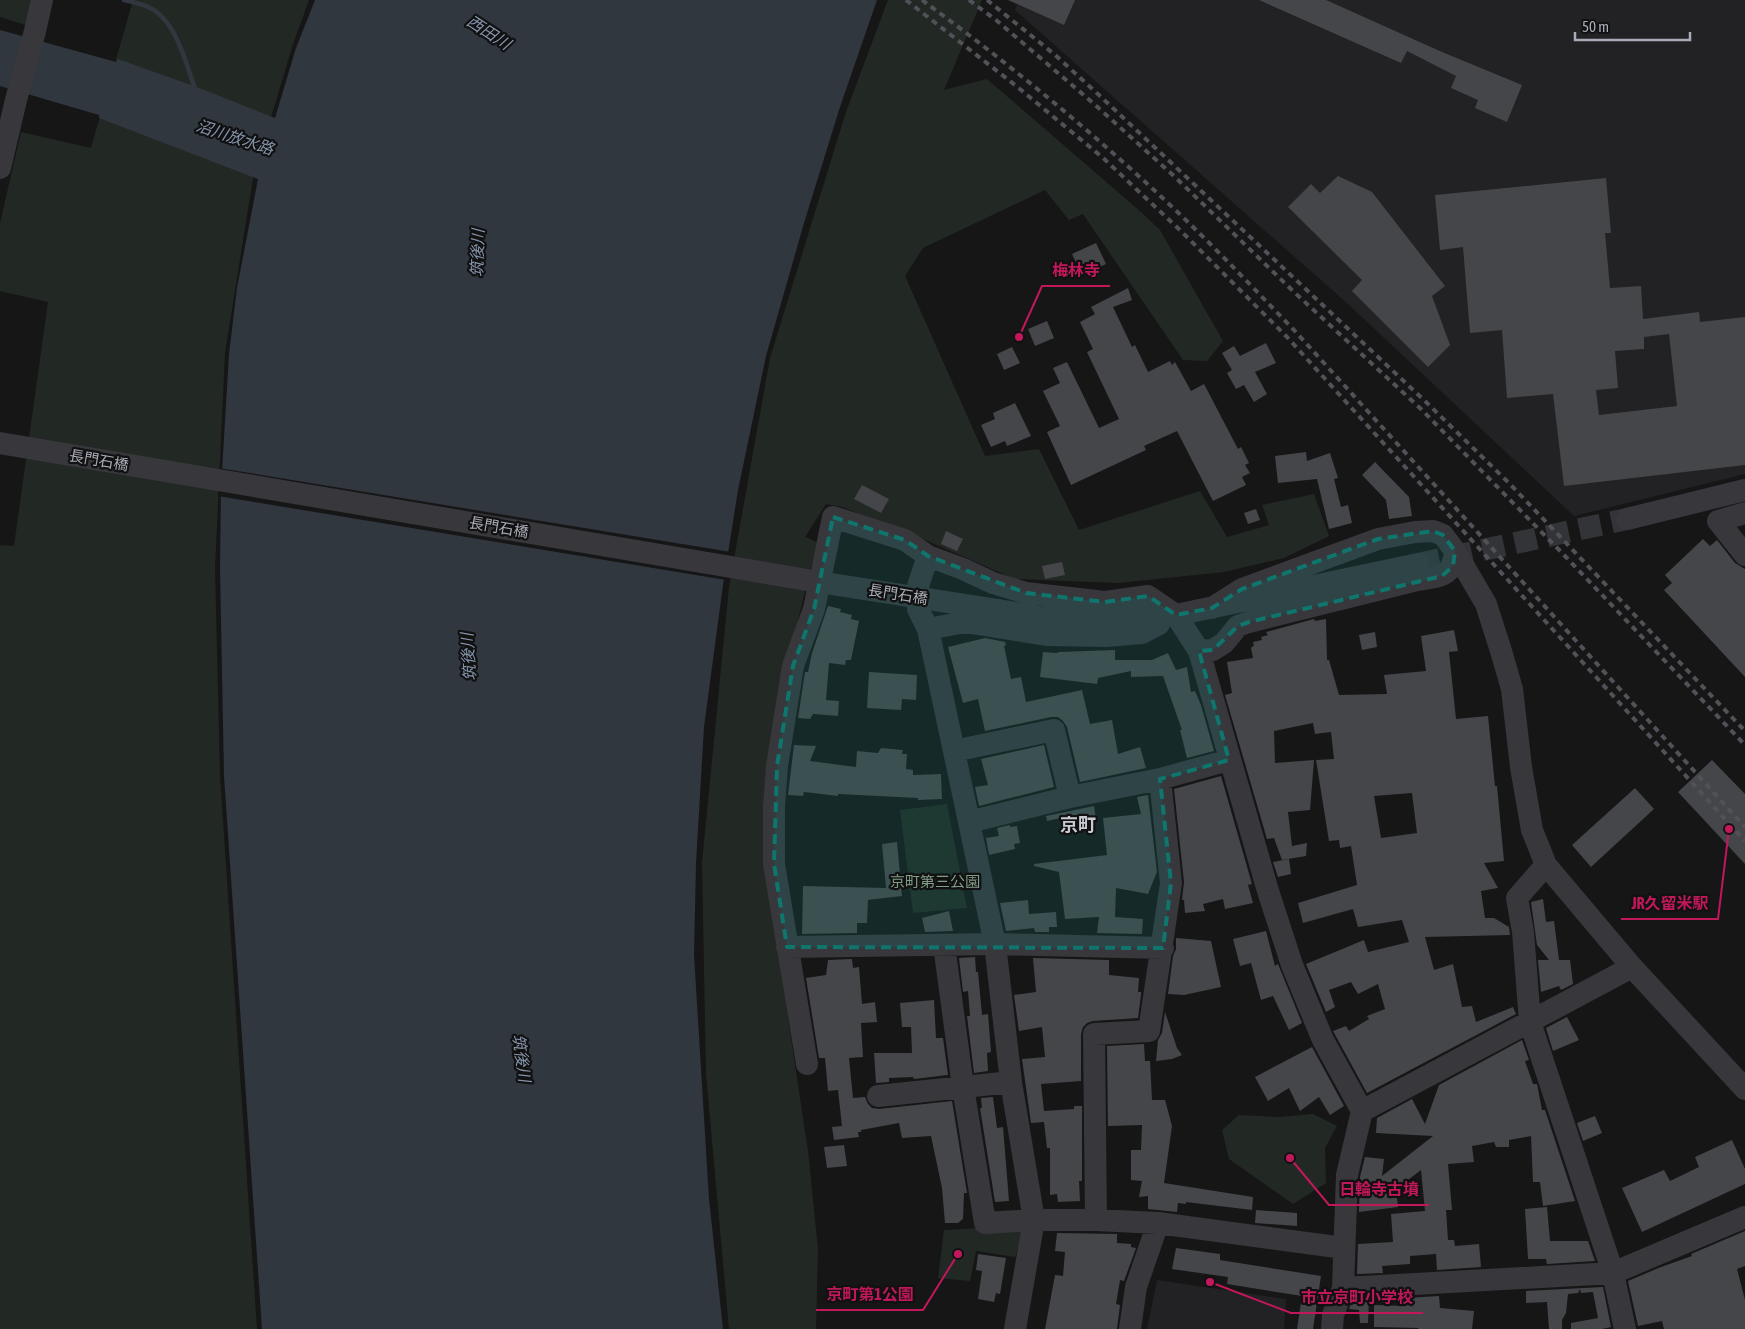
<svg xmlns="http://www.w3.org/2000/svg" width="1745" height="1329" viewBox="0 0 1745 1329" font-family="'Asap Condensed','Noto Sans JP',sans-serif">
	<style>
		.built { fill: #222224 }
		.green { fill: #222924 }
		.water { fill: #31373f }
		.pier { fill: #161617 }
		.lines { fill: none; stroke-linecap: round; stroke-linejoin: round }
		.stream { stroke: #31373f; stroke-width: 4.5 }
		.building { fill: #45464a; fill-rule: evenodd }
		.minor-tunnel { stroke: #333437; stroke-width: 22; stroke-dasharray: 22 11; stroke-linecap: butt }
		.minor { stroke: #37373c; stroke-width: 22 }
		.rail { stroke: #515157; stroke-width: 4; stroke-dasharray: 6 5; stroke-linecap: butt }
		.minor-bridge { stroke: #37373c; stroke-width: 22 }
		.marked { fill: #0f766e; fill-opacity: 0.2; stroke: #0f766e; stroke-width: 4; stroke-dasharray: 10 6; stroke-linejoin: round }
		.labels { text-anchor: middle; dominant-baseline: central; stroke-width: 4.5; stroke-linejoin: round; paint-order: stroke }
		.street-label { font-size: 15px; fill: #a9acb6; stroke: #111112 }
		.park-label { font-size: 15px; fill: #839e88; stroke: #111112 }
		.water-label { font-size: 16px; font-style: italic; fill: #8595ac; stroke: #111112 }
		.quarter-label { font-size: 18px; font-weight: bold; fill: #cacbd2; stroke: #111112 }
		.leader { fill: none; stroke: #c2185b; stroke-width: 2 }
		.callout-dot { fill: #c2185b; stroke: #111112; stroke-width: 2 }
		.callout-label { font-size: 16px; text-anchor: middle; font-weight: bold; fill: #c2185b; stroke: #111112; stroke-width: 4.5; stroke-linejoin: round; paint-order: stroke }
	</style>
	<rect width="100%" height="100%" fill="#161617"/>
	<path class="built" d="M1019,0H1745V474L1574,516L1348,304L1015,10Z
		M1157,1280L1286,1299L1284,1329H1147Z"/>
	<path class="green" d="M0,0H31L26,25L0,17Z
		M133,0H309L292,47L253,178L225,353L215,568L220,776L257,1329H0V545L14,546L48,302L0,291V223L21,132L91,148Z
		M888,0H982L944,90L987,79L1141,212L1160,230L1223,341L1207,361L1183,360L1083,214L1069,220L1045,190L923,248L905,276L985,456L1039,449L1079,530L1200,491L1227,537L1269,525L1262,505L1314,494L1329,536L1284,558L1224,572L1118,583L1015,579L916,536L842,507L826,504L805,537L817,542L787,665L764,859L808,1151L818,1249L816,1329H729L706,1074L702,863L729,587L770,358L846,112Z
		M947,804L967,908L913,913L900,810Z
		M1313,1114L1337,1126L1325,1148L1326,1183L1293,1204L1229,1159L1222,1130L1239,1115L1279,1117Z
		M1025,1226L1015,1257L976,1251L970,1281L938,1278L944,1230Z"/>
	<path class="water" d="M315,0H877L840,107L804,223L766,356L738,490L723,585L704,727L696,863L694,955L709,1199L723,1329H262L224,776L220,568L221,488L229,354L237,288L258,179L99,118V115L0,86V30L116,62L118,59L202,89L275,118L296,48Z"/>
	<path class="pier" d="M219,468L731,552L726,580L218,496Z"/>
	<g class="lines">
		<path class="stream" d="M124,0C132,2 143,4 150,8C177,21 187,67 196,92"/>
	</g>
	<path class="building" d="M1008,0H1075L1064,25Z
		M1259,0H1326L1442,52L1522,85L1507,122L1475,108L1478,100L1451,88L1456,76L1407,51L1401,63Z
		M1338,176L1372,192L1445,286L1432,296L1450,345L1428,367L1352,291L1362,280L1288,207L1311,184L1320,193Z
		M1606,178L1611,233H1605L1610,288L1641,286L1643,319L1699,312L1700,322L1745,317V465L1564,486L1553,394L1507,398L1502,330L1470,333L1463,247L1440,250L1435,195ZM1669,334L1677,406L1599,415L1596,390L1618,388L1615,351L1644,349V337Z
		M1096,243L1106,264L1082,275L1072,254Z
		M1128,288L1132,300L1113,307L1132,347L1135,345L1148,372L1170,361L1172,365L1175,362L1191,391L1204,384L1238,449L1241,447L1249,463L1245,465L1250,473L1242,477L1246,485L1213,501L1177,431L1144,446L1146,450L1071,485L1047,432L1060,426L1043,391L1060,383L1053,368L1067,362L1099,428L1119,419L1087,352L1093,349L1080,322L1095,314L1091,307Z
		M1047,321L1054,338L1035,346L1028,329Z
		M1266,343L1276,363L1255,372L1267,394L1254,402L1244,385L1236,389L1227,373L1232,370L1222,353L1234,346L1240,356Z
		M1012,347L1020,363L1004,370L997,354Z
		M1015,403L1031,436L1007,446L1005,441L991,447L981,425L995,419L993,413Z
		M1306,452L1307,461L1330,453L1338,478L1334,479L1341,507L1348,505L1352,523L1329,529L1317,479L1278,483L1275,456Z
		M1375,462L1409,497L1412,516L1389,519L1386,500L1362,475Z
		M862,485L889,499L881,513L854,499Z
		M1256,509L1260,520L1248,524L1244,513Z
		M946,531L963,539L957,551L941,544Z
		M1703,539L1710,546L1717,540L1735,563L1745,569V677L1664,590L1672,583L1665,575Z
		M1062,562L1065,575L1045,579L1042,566Z
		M828,606L841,609L840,612L852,615L851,619L859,621L851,660H846L845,665L829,663L826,700L839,701L838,716L813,714L810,719L798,718L805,672H808L812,653Z
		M1314,619L1315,621L1326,619L1327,660H1329L1339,695L1387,694L1384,675L1426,671L1421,636L1454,630L1458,651L1449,652L1456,719L1488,716L1495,786H1497L1504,861L1484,863L1498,888L1481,891L1485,918H1494L1509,927L1510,935L1425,937L1434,970L1453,964L1462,1007L1472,1006L1476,1022L1513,1007L1516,1014L1367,1093L1333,1031L1346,1026L1349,1031L1369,1019L1367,1016L1385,1009L1378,984L1358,994L1351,982L1329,990L1335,1007L1326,1012L1306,964L1364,940L1368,952L1409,942L1402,920L1358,927L1353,909L1303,923L1298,903L1357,885L1351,846L1340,848L1339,840L1329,841L1316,760L1334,759L1331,732L1315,734L1313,723L1274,731L1275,763L1314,760L1310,810L1288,812L1292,846L1307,843L1306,856L1282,860L1274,838L1267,839L1225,695L1232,693L1227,662L1253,658L1251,648L1254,645L1253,642L1262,640L1261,637L1268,635L1266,632ZM1412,793L1417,833L1381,838L1374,796Z
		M1375,632L1377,647L1362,650L1359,635Z
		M985,638L1005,642L1006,645L1004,646L1011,679L1021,677L1026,702L1082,690L1090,724L1112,720L1118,754L1140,747L1146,768L1080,782L1067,727L1063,721L1058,717H1051L985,731L978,699L963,703L948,647Z
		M1115,650V660H1152L1168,653L1176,670L1187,667L1191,692L1195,691L1201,705L1214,751L1187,758L1180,730H1182L1163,676L1131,677V671L1098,678L1097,684L1040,677L1043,652L1058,653V652Z
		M869,672L917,675L916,700L902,699L901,710L867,708Z
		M794,745L816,746L810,761L856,767L857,751L878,753L881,748L903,750L902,754H907L906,769L913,770V775L941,774L942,799L918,800V798L838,794V796L804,792L803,796L788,795Z
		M1044,745L1054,787L979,806L975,787L988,785L981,759Z
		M1712,760L1745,794V864L1678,792Z
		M1221,776L1252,884L1248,885L1253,903L1225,909L1223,899L1203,904L1205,911L1185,913L1184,900H1182L1184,882L1174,789Z
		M1635,788L1654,809L1591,867L1572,845Z
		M1148,795L1157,872L1148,894L1116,888L1115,917L1143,919L1142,934L1097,933L1099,917L1065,919L1059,872L1034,866V864L1107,855L1103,818L1141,814L1137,797Z
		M1094,806L1096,819L1072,824L1070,816L1047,821L1046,816Z
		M1010,825V827L1017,826L1020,843L1014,844L1015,849L989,855L986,838L999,836L997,828Z
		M897,842L902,896L868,900L867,923H857V933L802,934L803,886L886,888L882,844Z
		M1289,859L1291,874L1278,877L1273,862Z
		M1543,899L1546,922L1554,921L1559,960H1570L1573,984L1561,990L1559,986L1541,992L1538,960H1549L1537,945L1531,902Z
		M1028,900L1029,914L1056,912L1057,927H1049V932H1035L1034,928L1006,931L1000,903Z
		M949,911L953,931L925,932L922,918Z
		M1266,931L1275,966L1278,964L1302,1023L1289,1030L1273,996L1261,1000L1251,963L1240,966L1233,939Z
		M1176,938L1211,941L1221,987L1184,995L1168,994L1173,956L1176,949Z
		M975,957L976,972H978L982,1015L988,1014L991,1052L987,1053L988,1071L974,1073L967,1016H970L968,991L963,992L959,958Z
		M1033,958L1109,960V975L1139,978L1138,992H1141V995L1138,1018L1093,1021L1087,1023L1083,1027L1081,1034V1081L1041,1084L1044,1111L1074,1109V1106H1082V1181H1079L1080,1201L1058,1202L1057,1194L1050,1195V1148H1047L1044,1122L1031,1123L1022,1059L1045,1057L1042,1027L1019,1031L1014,995L1036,992Z
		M852,959L853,968L859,967L862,1004L875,1002L877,1022L861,1023L863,1057L849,1058L853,1098L865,1097L868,1104L872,1108L879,1109L952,1101L967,1193H964L963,1219L958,1223H945L942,1188L931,1136L902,1138L899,1123L861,1130V1132H858L859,1137L834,1140L832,1127L842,1126L838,1090L828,1091L825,1058H819L806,978L826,975L828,960Z
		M934,1000L936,1038H943L948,1075L914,1079L913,1077L889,1078V1082L876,1083L874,1053H912L911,1027H902L900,1003Z
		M1165,1012L1177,1048L1182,1055L1172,1059L1156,1061L1158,1040L1162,1033Z
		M1567,1017L1579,1040L1553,1051L1546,1028Z
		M1522,1040L1529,1060L1525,1061L1533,1084H1537L1542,1110H1545L1575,1201L1543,1206L1540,1182H1533L1531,1136L1509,1140V1147H1496L1494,1142L1472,1146L1474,1162L1448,1164L1452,1210H1446L1448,1240H1454L1455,1246L1479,1244L1481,1267L1437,1270L1436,1254L1410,1256V1264L1382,1266L1383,1273L1357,1274L1358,1244L1393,1242L1391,1214L1425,1211L1421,1170L1396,1189L1398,1207L1359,1212L1360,1177L1365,1157L1384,1159L1382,1176L1433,1136L1376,1133L1377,1118L1412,1099L1425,1124L1439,1085Z
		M1144,1044L1145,1061H1150L1152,1100H1165L1172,1126L1164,1183L1253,1197L1252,1210L1186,1202V1204L1178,1203L1177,1212L1148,1209V1196L1139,1197L1142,1181L1131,1180V1150H1141L1142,1125L1108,1126L1107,1046Z
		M1312,1047L1344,1106L1330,1115L1319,1097L1300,1111L1289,1088L1268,1101L1255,1077Z
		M993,1097L997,1128L1003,1127L1009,1201L995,1202L980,1108H982L981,1098Z
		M1595,1116L1602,1133L1583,1141L1577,1123Z
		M1732,1140L1745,1169V1184L1642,1232L1622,1188L1664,1170L1670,1181L1699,1167L1695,1157Z
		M844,1145L847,1166L827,1168L824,1147Z
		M1547,1207L1550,1241H1588L1595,1261L1547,1264L1546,1259H1528L1525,1209Z
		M1256,1210L1297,1213V1226L1255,1223Z
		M1745,1231V1266L1737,1269L1745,1300V1329H1664L1662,1321L1638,1326L1628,1281L1661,1267L1692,1256L1691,1254Z
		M1057,1233L1117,1234V1243L1131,1244V1247L1136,1248L1124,1281L1120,1280L1116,1304L1120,1305L1117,1329H1045L1055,1275L1063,1276L1065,1252L1055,1251Z
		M1176,1248L1220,1254V1260L1321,1276L1313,1329H1297L1302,1296L1227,1284L1228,1277L1172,1269Z
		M978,1254L1006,1258L1000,1294L996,1293L994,1302L978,1299L982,1271L976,1270Z
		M1603,1287L1611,1327L1602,1329H1571V1323L1598,1318L1593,1292L1581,1293L1580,1289L1578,1293L1568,1294L1566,1313L1562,1320V1329H1549L1547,1302L1526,1303V1291Z
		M1439,1296L1440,1308L1474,1311L1472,1329H1418L1419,1328L1374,1327V1305L1406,1306V1298Z
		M1369,1300L1368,1323H1360L1359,1310L1349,1309L1352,1301Z"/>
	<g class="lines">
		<path class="minor-tunnel" d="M1418,564L1627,519"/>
		<path class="minor" d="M0,168L16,100L35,31L42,0
			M1745,513L1718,521L1745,555
			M1627,519L1745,490
			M928,556L963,569L993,583L1026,593L1105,602L1148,596L1176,615L1199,651L1268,891L1292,965L1323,1040L1362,1111L1347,1175L1343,1288L1333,1315L1332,1329
			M1212,608L1242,589L1378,539L1415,532L1433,531L1443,535L1455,551L1486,604L1501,651L1512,689L1521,767L1532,830L1546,865L1632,967L1745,1089
			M998,610L1039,617L1128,618L1176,615L1418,564
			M928,629L965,622L1047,635L1106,636L1142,633L1159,624
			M1199,651L1213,650L1224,643L1238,626L1249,622L1417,580C1441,576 1452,578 1455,551
			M954,751L1054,730L1070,797
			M969,822L1070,797L1160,779L1229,760
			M1546,865L1517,898L1523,932L1530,1022L1613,1273L1625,1329
			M944,945L963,1087L985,1223L1034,1220H1096L1158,1223L1344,1248
			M787,947L995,944L1163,948
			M807,1064L774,864V806L777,766L793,666L814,609L833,517L905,540L928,556L918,586V609L928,629L995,944L1011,1082L1034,1220L1015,1329
			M878,1096L1011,1082
			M1362,1111L1632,967
			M1096,1220L1094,1034L1149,1031L1171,883L1160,779
			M1343,1288L1613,1273L1745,1217
			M1130,1329L1136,1287L1158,1223"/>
		<path class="rail" d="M906,0L1015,85L1102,157L1181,231L1287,337L1745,841
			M922,0C1015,68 1107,144 1190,224C1226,259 1260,295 1294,330L1745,827
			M969,0L996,20L1093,103L1175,177L1294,292L1421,409L1564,555L1745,745
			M987,0L1054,54L1099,95L1426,402L1509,483L1745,731"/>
		<path class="minor-bridge" d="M0,443L825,583L998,610"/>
	</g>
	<path class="marked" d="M833,517L905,540L928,556L1026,593L1105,602L1148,596L1176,615L1212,608L1242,589L1378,539L1433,531L1443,535L1455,551L1453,566L1442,576L1249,622L1238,626L1213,650L1199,651L1229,760L1160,779L1171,883L1163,948L787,947L774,864L777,766L793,666L814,609Z"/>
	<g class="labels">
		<g class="street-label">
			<text transform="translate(99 460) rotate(10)">長門石橋</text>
			<text transform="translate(499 527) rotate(10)">長門石橋</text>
			<text transform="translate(898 594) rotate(9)">長門石橋</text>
		</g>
		<g class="park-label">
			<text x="935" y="881">京町第三公園</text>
		</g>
		<g class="water-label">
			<text transform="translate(489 32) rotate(33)">西田川</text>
			<text transform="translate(235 137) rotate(18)">沼川放水路</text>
			<text transform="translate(477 253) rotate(-88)">筑後川</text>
			<text transform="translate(468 657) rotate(-94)">筑後川</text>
			<text transform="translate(522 1058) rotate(82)">筑後川</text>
		</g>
		<g class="quarter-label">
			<text x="1078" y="824">京町</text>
		</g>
	</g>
	<path class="leader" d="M1019 337L1042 286H1110M1729 829L1718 919H1621M1290 1158L1329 1205H1429M958 1254L923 1310H816M1210 1282L1291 1313H1423"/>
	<g class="callout-dot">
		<circle cx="1019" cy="337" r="5"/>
		<circle cx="1729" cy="829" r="5"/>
		<circle cx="1290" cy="1158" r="5"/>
		<circle cx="958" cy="1254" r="5"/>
		<circle cx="1210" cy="1282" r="5"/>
	</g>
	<g class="callout-label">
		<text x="1076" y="276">梅林寺</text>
		<text x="1670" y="909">JR久留米駅</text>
		<text x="1379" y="1195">日輪寺古墳</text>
		<text x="870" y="1300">京町第1公園</text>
		<text x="1357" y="1303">市立京町小学校</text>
	</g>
	<path d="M1575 32v8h115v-8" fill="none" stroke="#a9acb6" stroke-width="2.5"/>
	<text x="1582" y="32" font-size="15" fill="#a9acb6" stroke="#111112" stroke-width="4" paint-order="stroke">50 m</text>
</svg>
